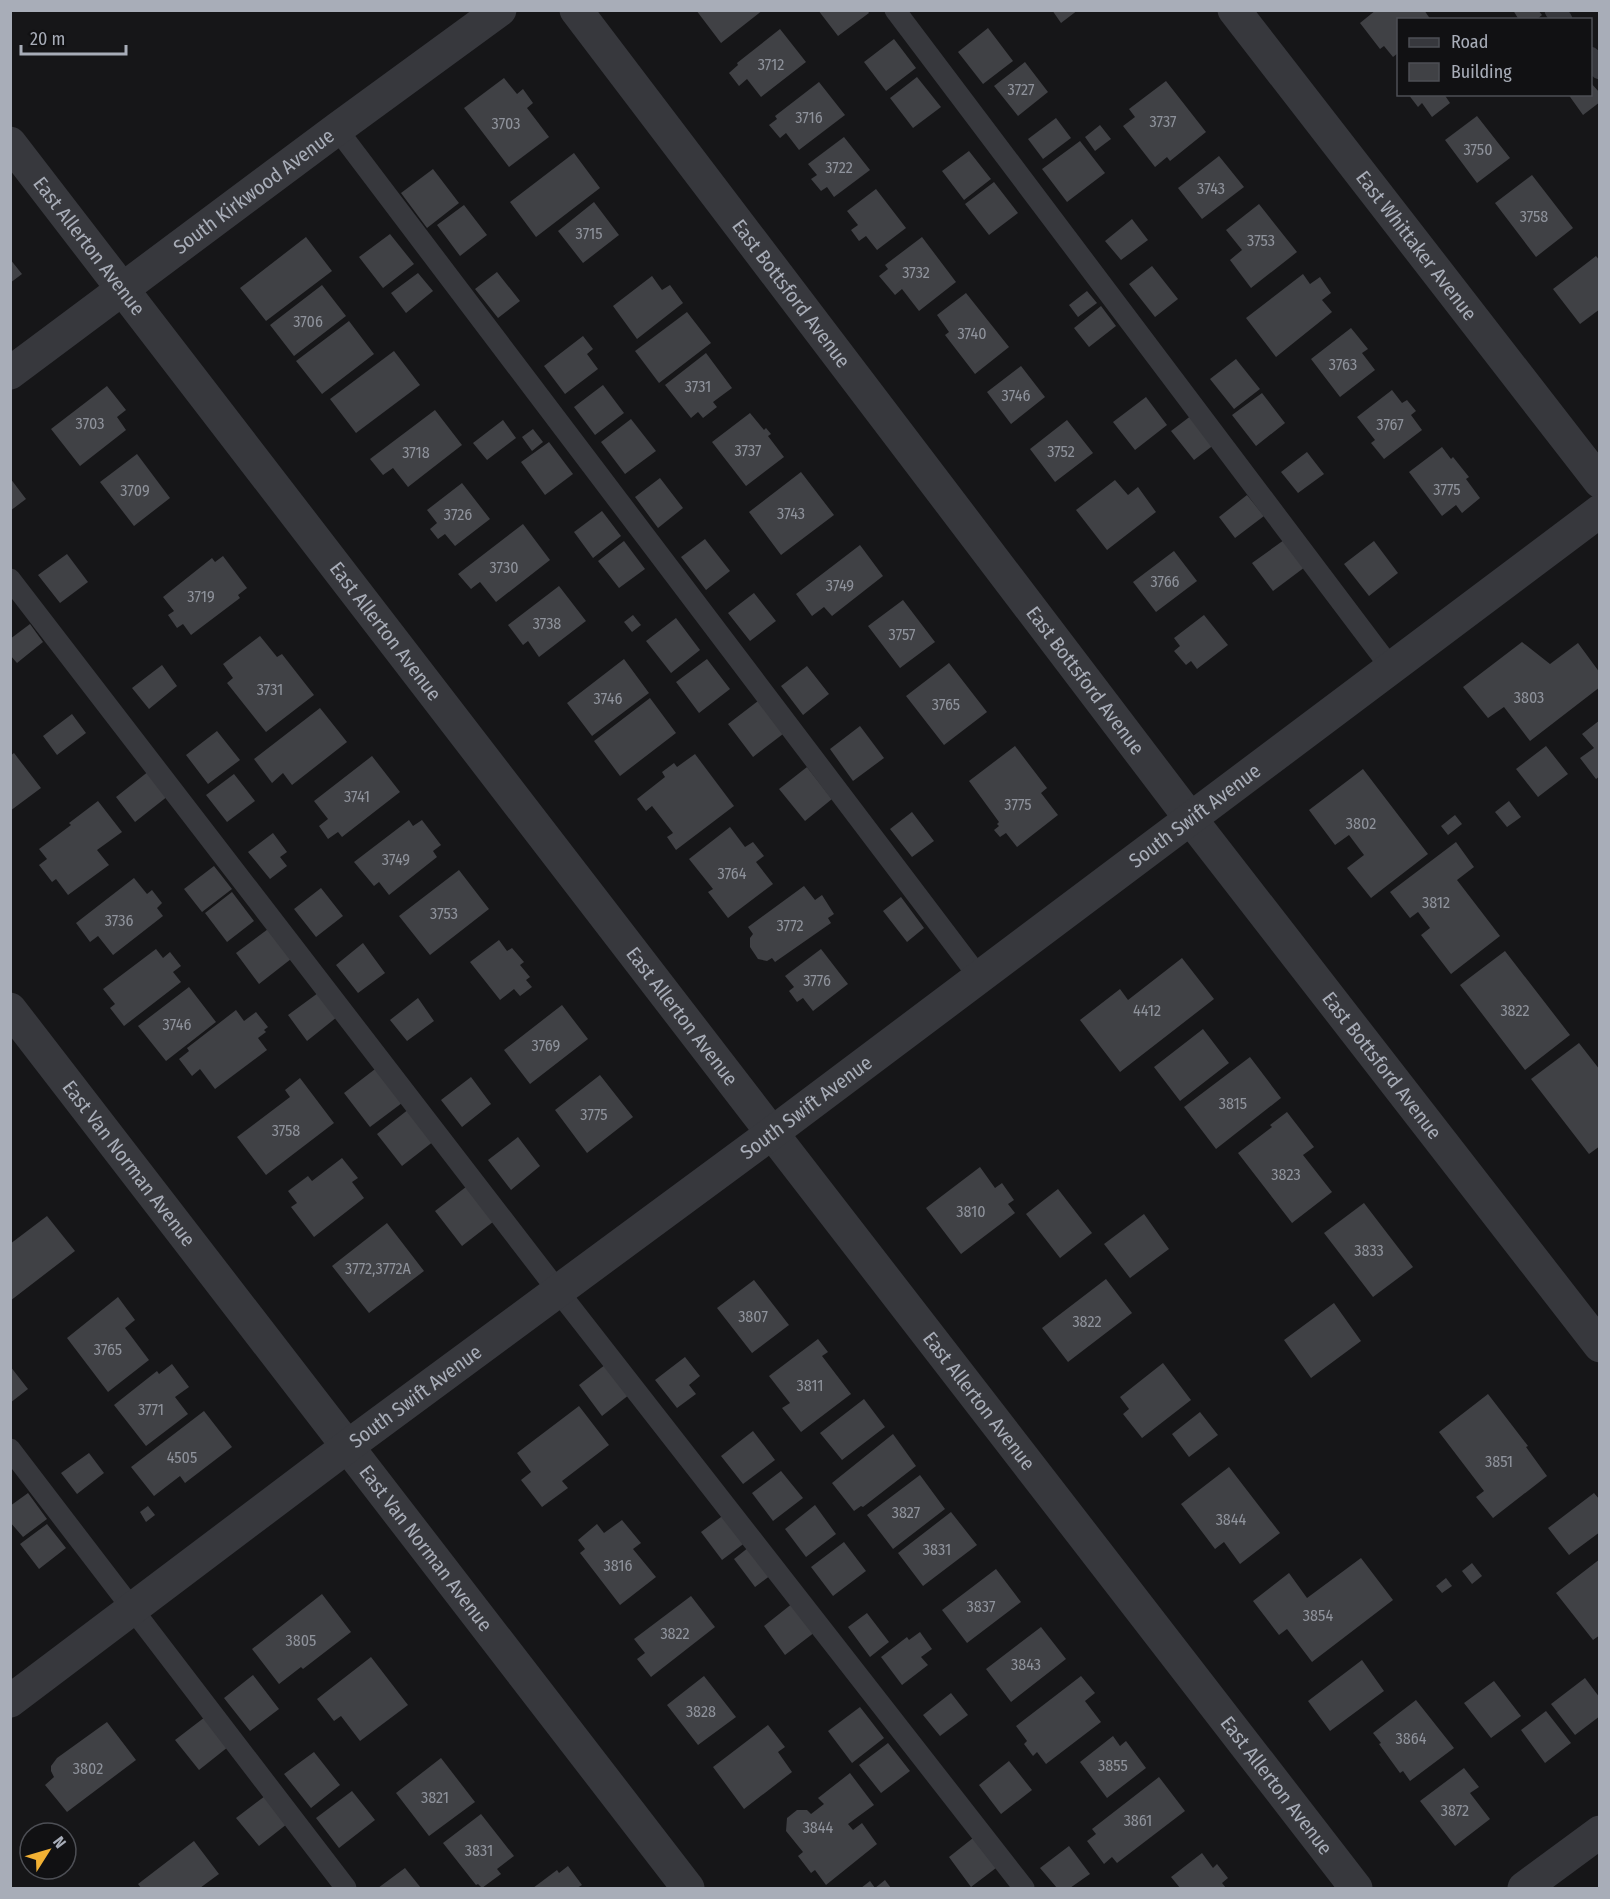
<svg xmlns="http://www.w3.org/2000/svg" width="1610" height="1899" viewBox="0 0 1610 1899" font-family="'Fira Sans Condensed',sans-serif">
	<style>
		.building { fill: #404145 }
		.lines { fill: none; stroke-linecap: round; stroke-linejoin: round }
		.lane { stroke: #37383d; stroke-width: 21 }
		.street { stroke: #37383d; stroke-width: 33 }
		.labels { text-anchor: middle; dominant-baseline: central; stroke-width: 4.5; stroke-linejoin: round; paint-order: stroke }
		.number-label { font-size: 16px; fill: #8e929b }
		.street-label { font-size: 20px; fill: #a8adb8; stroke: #111113 }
	</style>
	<rect width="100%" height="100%" fill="#161618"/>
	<path class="building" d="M696,10H763L721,43Z
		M818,10H867L869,13L838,36Z
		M1052,10H1078L1061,23Z
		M1376,10H1424L1431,20H1398V53L1393,57L1384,46L1380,49L1360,23Z
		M1513,10H1538L1542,15L1536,20H1519Z
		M988,28L1013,61L983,84L958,52Z
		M780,29L806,62L761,97L747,79L739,86L729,73L738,65L737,63Z
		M894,39L916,68L886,91L864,62Z
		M1025,62L1048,92L1018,116L994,86Z
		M917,77L941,107L913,128L890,98Z
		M504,78L517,94L523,89L533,103L527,108L549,137L509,167L464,108Z
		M1166,81L1206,132L1170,161L1167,157L1155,167L1123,126L1135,117L1129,109Z
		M819,82L845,115L799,150L786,133L780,138L769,125L777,119L775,116Z
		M1590,82L1600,93V102L1583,115L1568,94H1590Z
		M1408,94H1444L1450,103L1432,117L1422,103L1418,107Z
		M1477,116L1510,158L1477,183L1445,140Z
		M1056,118L1071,138L1043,159L1028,139Z
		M1100,125L1111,139L1095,151L1085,137Z
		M844,137L870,170L834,197L827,187L821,191L811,179L817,175L808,164Z
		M1080,141L1105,173L1067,202L1042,169Z
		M969,151L991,179L964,200L942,171Z
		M574,153L600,188L536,237L510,202Z
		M1219,156L1244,187L1202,219L1178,188Z
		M433,169L459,203L427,228L401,193Z
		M1532,175L1573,228L1536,257L1495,203Z
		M994,182L1018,213L989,235L965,204Z
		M876,189L906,228L877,250L866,236L859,241L851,230L858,225L847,211Z
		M594,202L619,235L583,263L558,231Z
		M1259,204L1297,252L1251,288L1230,260L1242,250L1226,230Z
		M464,205L487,235L460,256L437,225Z
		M1132,219L1148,240L1121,260L1105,241Z
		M390,234L414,264L383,288L359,257Z
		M306,237L332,271L266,321L240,288Z
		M922,237L956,282L919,311L902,289L895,295L879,276L888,269L885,265Z
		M1596,256L1600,261V309L1580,324L1553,289Z
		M10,259L22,274L10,283Z
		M1152,266L1178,299L1155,317L1129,284Z
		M497,272L520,301L498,318L475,289Z
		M418,273L433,291L406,313L391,293Z
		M1303,274L1310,284L1320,277L1331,293L1322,300L1332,312L1276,357L1246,318Z
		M652,276L662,290L670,285L683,303L637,339L613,306Z
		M322,285L346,316L294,356L270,325Z
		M1087,291L1097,303L1078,317L1069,305Z
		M966,293L1009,347L975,374L945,335L949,332L937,315Z
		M1101,306L1116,326L1089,347L1074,328Z
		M687,312L711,343L659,383L635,351Z
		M349,321L374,354L322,394L296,361Z
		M1351,328L1368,349L1362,353L1375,370L1340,397L1311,359Z
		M583,336L593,349L587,354L598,369L565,394L544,366Z
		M394,351L420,385L356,433L330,399Z
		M706,353L732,388L713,402L717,407L703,418L698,412L691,418L665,385Z
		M1236,359L1260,389L1234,409L1210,379Z
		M1021,366L1045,397L1011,424L987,392Z
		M603,385L624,413L595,435L574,407Z
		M107,386L126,410L117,417L126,430L80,466L51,429Z
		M1392,390L1402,403L1407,400L1416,411L1411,415L1422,430L1384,459L1371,443L1375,440L1357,417Z
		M1262,393L1285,423L1256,446L1232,415Z
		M1146,397L1167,425L1135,450L1113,422Z
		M435,410L462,445L408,487L393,468L383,475L370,459Z
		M750,413L764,430L766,428L771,434L768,436L784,457L746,486L712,442Z
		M1192,415L1215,444L1194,460L1171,431Z
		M631,419L656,451L625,474L601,442Z
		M503,420L516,438L487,460L473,443Z
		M1067,420L1093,453L1055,482L1030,449Z
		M533,429L543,442L532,451L522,437Z
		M549,442L573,474L545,495L521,462Z
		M1442,447L1451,459L1453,457L1469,477L1466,479L1480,498L1462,513L1456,505L1442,516L1409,472Z
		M1307,452L1324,474L1298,493L1281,472Z
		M137,454L170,498L134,526L100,482Z
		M801,472L834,515L781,555L749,512Z
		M10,478L26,499L10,511Z
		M660,478L683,508L658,528L635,497Z
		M1115,480L1128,495L1138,487L1156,512L1107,550L1076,510Z
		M462,483L490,519L455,546L445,534L438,539L430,529L437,523L427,510Z
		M1247,495L1264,516L1235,538L1219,517Z
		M602,511L621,536L593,558L574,532Z
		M523,524L550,560L496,602L480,582L471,589L458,574Z
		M705,539L730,571L706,590L681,557Z
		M1284,540L1305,567L1273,591L1252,563Z
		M624,541L645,569L619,588L598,561Z
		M1374,541L1398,573L1369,596L1344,564Z
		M860,545L883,576L832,616L824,607L812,616L796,594Z
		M1174,551L1197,581L1156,612L1133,582Z
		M67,554L88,582L60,603L38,575Z
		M223,556L247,588L238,595L240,598L191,635L183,624L177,628L168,615L174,611L163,597L212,558L215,562Z
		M559,586L586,621L539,657L528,641L523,645L508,625Z
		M754,593L776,621L750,641L728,613Z
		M903,600L935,642L900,668L868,626Z
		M633,615L641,625L632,632L624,622Z
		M1204,615L1228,645L1197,669L1191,661L1186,665L1174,651L1180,646L1174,638Z
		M676,618L700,650L671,673L646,641Z
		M30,624L43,642L17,663L10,655V639Z
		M260,636L277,657L282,654L314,695L266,732L227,683L233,678L223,664Z
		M1522,642L1550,664L1578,643L1600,673V687L1530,741L1504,707L1488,718L1463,687Z
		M624,659L649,693L592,736L567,703Z
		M707,659L730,689L699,713L676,682Z
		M949,663L987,712L944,745L906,696Z
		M162,665L177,686L149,709L132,688Z
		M807,666L829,694L803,715L781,686Z
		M650,698L676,733L620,776L594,741Z
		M758,701L783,734L753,757L728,724Z
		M320,708L347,742L292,785L283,773L272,783L254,759Z
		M72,714L86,733L57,755L43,736Z
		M1600,720V776L1596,779L1580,758L1594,748L1582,734Z
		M860,726L884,758L853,781L830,749Z
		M217,731L240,760L208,784L186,755Z
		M1015,746L1047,788L1041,793L1058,815L1017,847L1006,833L1000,837L994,830L999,826L997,824L999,822L969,781Z
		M1546,746L1568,774L1538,797L1516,769Z
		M14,753L41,788L10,811V756Z
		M695,754L734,806L676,850L667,837L673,833L652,806L646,811L637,799L665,777L662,772L674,763L677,767Z
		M372,756L400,792L342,837L338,832L328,839L319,826L328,819L314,801Z
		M807,767L832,799L805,821L779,789Z
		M1363,769L1428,854L1371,898L1347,868L1364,855L1349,835L1335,845L1309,810Z
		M149,771L168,796L135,822L116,797Z
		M234,774L255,801L227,822L206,795Z
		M98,801L122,832L97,850L109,865L68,895L56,879L52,882L39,865L47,859L39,849L71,825L69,823Z
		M1509,801L1521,817L1507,827L1495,812Z
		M912,812L934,841L912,857L890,829Z
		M1455,815L1462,824L1448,835L1441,826Z
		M409,820L413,826L422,820L441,845L433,851L437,857L389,895L379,882L374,886L354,862Z
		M730,827L745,847L753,842L764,856L756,862L773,884L728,918L708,892L713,889L689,859Z
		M273,833L287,852L280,857L287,866L270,879L248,852Z
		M1456,842L1474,867L1457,880L1500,936L1451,974L1421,935L1430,928L1418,912L1410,918L1390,892Z
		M214,866L232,889L202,912L184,889Z
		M459,870L489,909L430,955L399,916Z
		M134,878L147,894L152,890L162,903L157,908L163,916L113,955L98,936L90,942L76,923Z
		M804,886L815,900L822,895L834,914L828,918L831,923L775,962L772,958L767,961L758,959L750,947V938L753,934L748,927Z
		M321,888L343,916L316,937L294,909Z
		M232,892L254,921L227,942L205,913Z
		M901,897L924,928L907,942L883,911Z
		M268,929L291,959L259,984L236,953Z
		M499,940L507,951L512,948L524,962L520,965L530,977L526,980L532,987L520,996L514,989L500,1000L470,962Z
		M363,943L385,973L358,993L336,965Z
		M156,949L163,958L170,952L181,966L173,972L181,982L124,1026L110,1008L115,1004L103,989Z
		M821,949L848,984L813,1011L803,998L797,1002L789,991L794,987L785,976Z
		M1505,951L1570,1035L1525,1070L1460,985Z
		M1182,958L1214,999L1120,1072L1080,1020L1120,989L1128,1000Z
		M189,987L216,1022L166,1061L138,1026Z
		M318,993L337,1017L307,1041L288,1015Z
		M418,998L434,1021L407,1041L390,1020Z
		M562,1005L588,1039L530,1084L504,1050Z
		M236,1010L244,1021L256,1012L268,1027L264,1030L266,1032L258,1038L267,1050L215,1089L200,1069L192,1076L179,1059L189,1051L187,1048Z
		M1203,1029L1229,1063L1180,1101L1154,1067Z
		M1579,1043L1600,1070V1146L1589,1154L1531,1079Z
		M1250,1057L1281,1098L1216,1149L1184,1107Z
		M379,1066L406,1100L370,1127L344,1093Z
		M600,1075L633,1117L587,1153L555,1110Z
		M471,1077L491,1104L462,1127L441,1100Z
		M300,1078L334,1123L266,1175L237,1137L290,1097L285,1090Z
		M409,1109L434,1141L402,1166L377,1134Z
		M1287,1112L1314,1147L1303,1155L1332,1192L1292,1223L1238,1153L1272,1127L1270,1125Z
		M518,1137L540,1166L511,1190L488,1160Z
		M342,1158L358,1178L352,1182L364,1198L314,1237L291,1207L297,1203L288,1191L308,1176L312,1181Z
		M980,1167L995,1188L1002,1183L1014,1200L1008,1204L1015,1213L961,1254L926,1208Z
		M471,1183L498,1218L462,1246L435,1211Z
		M1058,1189L1092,1233L1060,1258L1026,1214Z
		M1364,1203L1413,1267L1373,1297L1324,1233Z
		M1144,1214L1169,1249L1130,1278L1104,1244Z
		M47,1216L75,1251L10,1301V1244Z
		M387,1223L424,1271L369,1313L332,1266Z
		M1106,1279L1132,1313L1068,1362L1042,1328Z
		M754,1280L789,1325L752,1353L717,1308Z
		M118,1297L135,1320L125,1328L149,1360L108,1392L67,1338Z
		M1334,1303L1361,1341L1311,1378L1284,1340Z
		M818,1339L828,1352L822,1356L851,1394L801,1432L782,1408L790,1403L769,1376Z
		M685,1357L700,1376L689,1385L696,1394L677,1408L655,1380Z
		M610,1361L634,1391L602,1416L579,1385Z
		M1163,1363L1191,1400L1142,1438L1123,1414L1129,1409L1120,1397Z
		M172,1364L189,1387L175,1397L188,1414L146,1446L114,1405L157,1371L159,1374Z
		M10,1366L28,1389L10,1403Z
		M1488,1394L1528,1446L1526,1447L1547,1476L1493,1518L1476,1497L1484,1491L1439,1432Z
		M864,1399L885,1427L842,1460L820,1433Z
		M579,1406L609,1445L562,1481L568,1488L542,1507L521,1480L531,1472L517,1453Z
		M204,1411L232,1447L185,1483L180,1476L154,1496L131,1467Z
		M1200,1412L1218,1435L1189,1457L1172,1434Z
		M753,1431L775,1460L743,1484L721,1456Z
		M893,1434L916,1466L863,1507L861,1506L854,1511L832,1483Z
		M89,1453L104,1473L77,1494L61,1473Z
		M1229,1467L1280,1533L1240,1564L1224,1542L1215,1549L1181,1504Z
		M781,1471L803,1498L773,1521L752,1493Z
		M920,1475L945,1509L893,1549L867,1515Z
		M28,1493L47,1519L23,1537L10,1522V1506Z
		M1594,1493L1600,1500V1532L1569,1555L1548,1528Z
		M815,1505L836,1534L806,1557L785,1529Z
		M148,1506L155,1515L146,1522L140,1512Z
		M951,1512L977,1545L923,1586L898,1553Z
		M725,1514L746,1542L722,1560L701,1532Z
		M622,1520L641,1543L633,1549L656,1577L620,1605L580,1553L585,1549L578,1540L597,1524L604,1533Z
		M47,1524L66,1548L39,1569L20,1544Z
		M844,1542L866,1571L833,1596L811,1567Z
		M749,1547L771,1575L755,1587L734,1559Z
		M1361,1558L1393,1600L1312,1662L1287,1629L1279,1635L1253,1601L1289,1573L1307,1598Z
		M1600,1559V1635L1593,1640L1556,1593Z
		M1472,1563L1482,1576L1472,1584L1462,1571Z
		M996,1569L1021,1602L967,1643L942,1610Z
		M1446,1578L1452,1586L1442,1593L1436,1586Z
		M322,1594L351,1632L303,1669L301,1667L279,1684L252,1649Z
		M691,1596L715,1627L651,1677L637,1659L645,1653L634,1639Z
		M793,1603L815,1632L785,1655L764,1626Z
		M867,1613L889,1642L870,1657L848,1627Z
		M1041,1627L1066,1659L1011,1702L986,1669Z
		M920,1632L932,1649L921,1657L928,1665L902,1685L881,1657L907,1637L909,1640Z
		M371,1657L408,1705L360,1741L341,1716L334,1721L317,1699Z
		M1362,1660L1384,1691L1330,1731L1308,1701Z
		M253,1675L279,1709L250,1731L224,1698Z
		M704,1676L736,1717L698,1745L667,1705Z
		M1081,1676L1095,1693L1085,1701L1101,1722L1046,1764L1037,1752L1033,1756L1024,1744L1027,1741L1016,1726Z
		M1585,1678L1600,1698V1716L1575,1735L1551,1704Z
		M1494,1681L1521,1716L1491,1738L1464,1703Z
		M951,1693L968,1715L940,1736L923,1715Z
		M1416,1700L1454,1748L1410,1781L1403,1771L1400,1773L1379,1744L1381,1743L1373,1733Z
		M860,1707L884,1738L852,1763L828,1731Z
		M1546,1711L1571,1743L1545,1763L1521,1730Z
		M205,1717L228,1747L199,1770L175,1740Z
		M107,1722L136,1760L67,1812L45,1785L54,1777L51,1771V1766L57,1758Z
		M768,1725L785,1747L778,1752L792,1772L744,1809L713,1767Z
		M1113,1736L1120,1746L1126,1741L1146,1768L1107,1798L1080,1762Z
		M888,1743L910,1771L881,1793L859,1765Z
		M314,1752L340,1785L311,1808L284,1774Z
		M441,1758L475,1802L429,1836L396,1793Z
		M1009,1761L1032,1790L1001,1814L979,1785Z
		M1464,1768L1479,1787L1470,1793L1490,1819L1455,1846L1420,1801Z
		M850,1773L874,1805L848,1824L853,1830L862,1823L877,1844L826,1885L815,1870L811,1873L798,1856L803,1852L786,1831L787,1818L797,1810H807L811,1814L824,1804L818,1798Z
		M1159,1777L1185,1811L1117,1863L1112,1857L1104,1864L1087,1841L1096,1834L1092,1829Z
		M352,1791L375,1820L339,1848L316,1818Z
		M265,1796L287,1824L259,1846L236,1818Z
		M481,1814L514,1856L497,1869L501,1874L482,1888L478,1884L476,1885L443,1843Z
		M973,1838L996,1868L971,1887L949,1857Z
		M194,1841L219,1874L200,1888H141L138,1884Z
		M1069,1846L1090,1874L1070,1888H1057L1040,1868Z
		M1202,1853L1213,1868L1217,1864L1228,1878L1222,1883L1226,1888H1180L1171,1877Z
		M568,1866L582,1885L577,1888H533L557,1870L559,1873Z
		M405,1868L421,1888H378Z
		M885,1880L891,1888H861L870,1881L875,1888Z"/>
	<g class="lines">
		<path class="lane" d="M895,10L1391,668
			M1555,10L1562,20
			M1590,57L1600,69
			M337,129L979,977
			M10,579L558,1291L1024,1888
			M10,1449L346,1888"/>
		<g class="street">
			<path id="s1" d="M576,10L1190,818L1600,1346"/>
			<path id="s2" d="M1234,10L1600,482"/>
			<path id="s3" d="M10,143L772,1133L1356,1888"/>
			<path id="s4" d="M10,373L337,129L500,10"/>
			<path id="s5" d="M10,1009L688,1888"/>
			<path id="s6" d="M10,1701L348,1446L772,1133L1600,511"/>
			<path d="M1524,1888L1600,1832"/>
		</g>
	</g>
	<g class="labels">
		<g class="number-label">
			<text x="771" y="64">3712</text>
			<text x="1021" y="89">3727</text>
			<text x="809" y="117">3716</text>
			<text x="1163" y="121">3737</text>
			<text x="506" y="123">3703</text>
			<text x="1478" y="149">3750</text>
			<text x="839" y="167">3722</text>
			<text x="1211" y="188">3743</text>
			<text x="1534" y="216">3758</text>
			<text x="589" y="233">3715</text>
			<text x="1261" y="240">3753</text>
			<text x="916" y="272">3732</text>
			<text x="308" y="321">3706</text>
			<text x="972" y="333">3740</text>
			<text x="1343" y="364">3763</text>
			<text x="698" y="386">3731</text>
			<text x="1016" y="395">3746</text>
			<text x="90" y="423">3703</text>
			<text x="1390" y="424">3767</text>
			<text x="748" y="450">3737</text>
			<text x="1061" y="451">3752</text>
			<text x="416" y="452">3718</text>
			<text x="1447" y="489">3775</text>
			<text x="135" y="490">3709</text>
			<text x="791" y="513">3743</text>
			<text x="458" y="514">3726</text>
			<text x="504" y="567">3730</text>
			<text x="1165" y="581">3766</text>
			<text x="840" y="585">3749</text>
			<text x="201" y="596">3719</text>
			<text x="547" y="623">3738</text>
			<text x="902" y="634">3757</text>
			<text x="270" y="689">3731</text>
			<text x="1529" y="697">3803</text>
			<text x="608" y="698">3746</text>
			<text x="946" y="704">3765</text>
			<text x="357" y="796">3741</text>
			<text x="1018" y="804">3775</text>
			<text x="1361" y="823">3802</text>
			<text x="396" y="859">3749</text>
			<text x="732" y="873">3764</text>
			<text x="1436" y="902">3812</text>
			<text x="444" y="913">3753</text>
			<text x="119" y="920">3736</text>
			<text x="790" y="925">3772</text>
			<text x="817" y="980">3776</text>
			<text x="1147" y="1010">4412</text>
			<text x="1515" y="1010">3822</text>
			<text x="177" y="1024">3746</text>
			<text x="546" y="1045">3769</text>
			<text x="1233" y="1103">3815</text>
			<text x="594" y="1114">3775</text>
			<text x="286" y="1130">3758</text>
			<text x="1286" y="1174">3823</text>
			<text x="971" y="1211">3810</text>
			<text x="1369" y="1250">3833</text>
			<text x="378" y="1268">3772,3772A</text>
			<text x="753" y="1316">3807</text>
			<text x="1087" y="1321">3822</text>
			<text x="108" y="1349">3765</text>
			<text x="810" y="1385">3811</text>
			<text x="151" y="1409">3771</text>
			<text x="182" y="1457">4505</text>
			<text x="1499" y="1461">3851</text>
			<text x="906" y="1512">3827</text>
			<text x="1231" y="1519">3844</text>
			<text x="937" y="1549">3831</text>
			<text x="618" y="1565">3816</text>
			<text x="981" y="1606">3837</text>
			<text x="1318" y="1615">3854</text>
			<text x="675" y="1633">3822</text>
			<text x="301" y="1640">3805</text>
			<text x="1026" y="1664">3843</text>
			<text x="701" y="1711">3828</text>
			<text x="1411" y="1738">3864</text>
			<text x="1113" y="1765">3855</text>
			<text x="88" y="1768">3802</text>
			<text x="435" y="1797">3821</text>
			<text x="1455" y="1810">3872</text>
			<text x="1138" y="1820">3861</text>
			<text x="818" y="1827">3844</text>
			<text x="479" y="1850">3831</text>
		</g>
		<g class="street-label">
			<text stroke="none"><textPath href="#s4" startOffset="304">South Kirkwood Avenue</textPath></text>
			<text stroke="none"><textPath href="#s3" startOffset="130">East Allerton Avenue</textPath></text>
			<text stroke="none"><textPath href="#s2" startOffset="298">East Whittaker Avenue</textPath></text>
			<text stroke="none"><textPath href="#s1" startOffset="356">East Bottsford Avenue</textPath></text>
			<text stroke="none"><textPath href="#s3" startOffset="616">East Allerton Avenue</textPath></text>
			<text stroke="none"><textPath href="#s1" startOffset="842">East Bottsford Avenue</textPath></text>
			<text stroke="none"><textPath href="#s6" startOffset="1479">South Swift Avenue</textPath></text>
			<text stroke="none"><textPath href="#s3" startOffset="1102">East Allerton Avenue</textPath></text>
			<text stroke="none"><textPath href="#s1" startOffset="1328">East Bottsford Avenue</textPath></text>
			<text stroke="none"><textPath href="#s6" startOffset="993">South Swift Avenue</textPath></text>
			<text stroke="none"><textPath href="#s5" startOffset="195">East Van Norman Avenue</textPath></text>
			<text stroke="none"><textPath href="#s6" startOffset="507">South Swift Avenue</textPath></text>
			<text stroke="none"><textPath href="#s3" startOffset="1588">East Allerton Avenue</textPath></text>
			<text stroke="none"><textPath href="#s5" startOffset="681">East Van Norman Avenue</textPath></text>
			<text stroke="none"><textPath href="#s3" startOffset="2074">East Allerton Avenue</textPath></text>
		</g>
	</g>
	<rect width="1610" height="1899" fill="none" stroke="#a8adb8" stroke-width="24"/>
	<rect x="1397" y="18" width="195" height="78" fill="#111113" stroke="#4d4f55" stroke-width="1.5"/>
	<rect x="1409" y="38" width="30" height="9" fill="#37383d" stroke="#4d4f55" stroke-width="1.5"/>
	<text x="1451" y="48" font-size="18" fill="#a8adb8">Road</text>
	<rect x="1409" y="63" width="30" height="18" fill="#404145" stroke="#4d4f55" stroke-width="1.5"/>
	<text x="1451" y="78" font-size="18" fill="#a8adb8">Building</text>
	<g transform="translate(48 1851) rotate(53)"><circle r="28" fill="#111113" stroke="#4d4f55" stroke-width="1.5"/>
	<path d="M0-4.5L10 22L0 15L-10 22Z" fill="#f2b134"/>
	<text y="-9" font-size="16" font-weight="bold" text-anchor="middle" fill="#a8adb8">N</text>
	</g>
	<path d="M21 45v9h105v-9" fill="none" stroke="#a8adb8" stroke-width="3"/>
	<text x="30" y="45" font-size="18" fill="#a8adb8" stroke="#111113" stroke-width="4.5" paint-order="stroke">20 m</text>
</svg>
